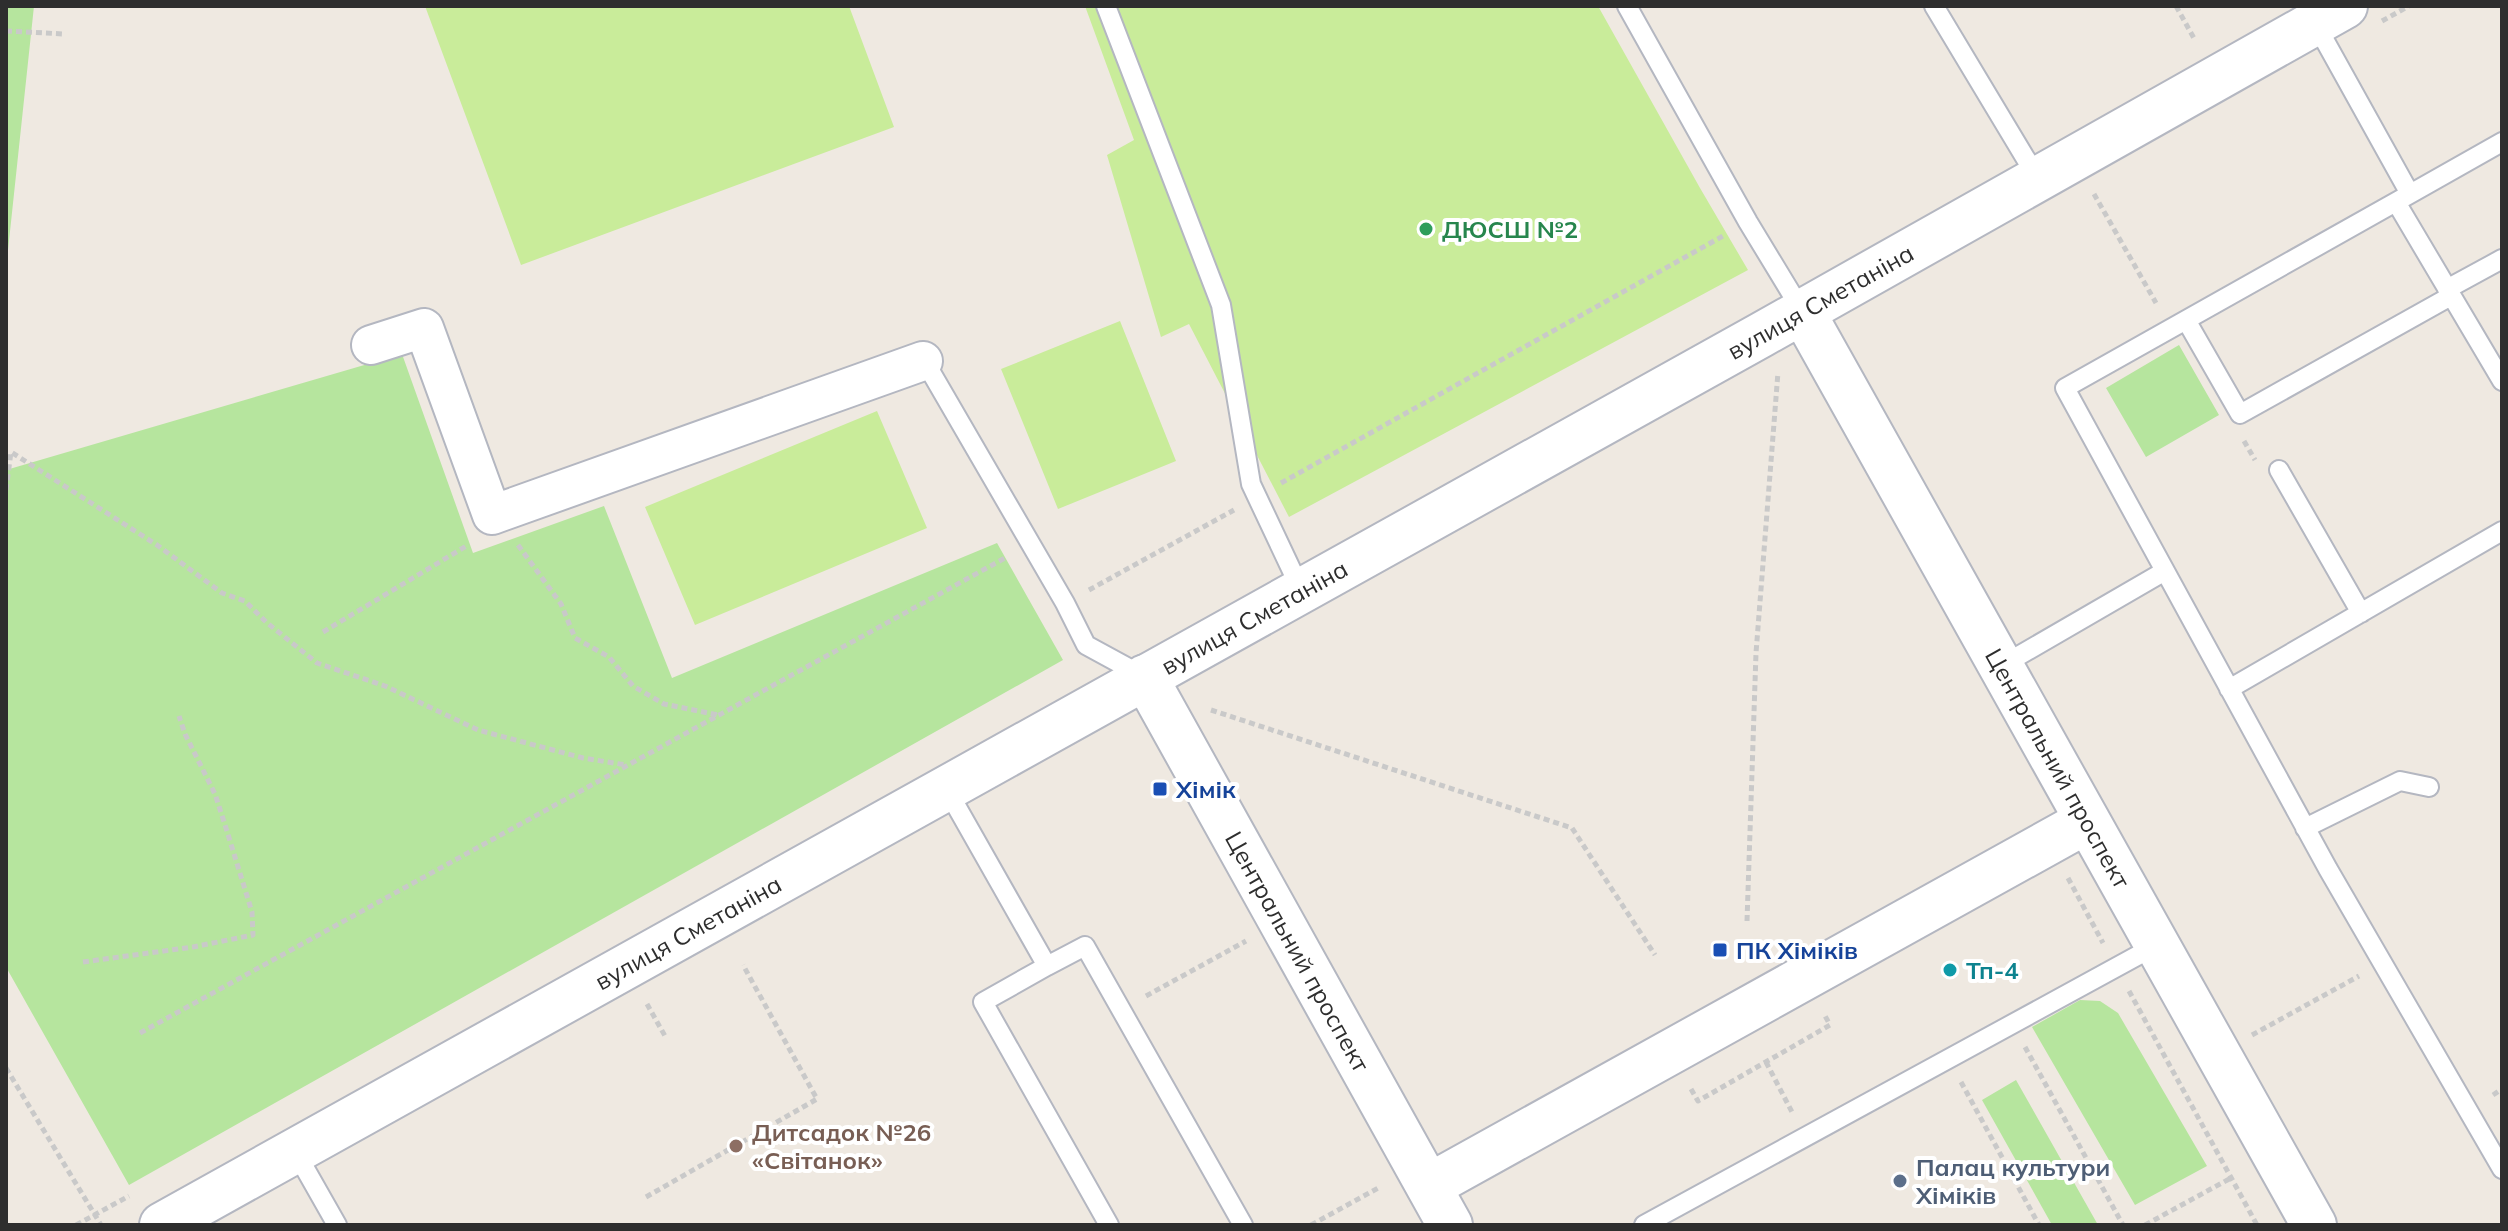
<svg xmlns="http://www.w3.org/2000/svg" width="2508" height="1231" viewBox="0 0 2508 1231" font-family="Mulish,sans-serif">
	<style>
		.green { fill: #b6e59e }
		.pitch { fill: #c9ec9a }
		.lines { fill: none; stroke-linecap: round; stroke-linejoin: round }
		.lane-casing { stroke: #b4b7c1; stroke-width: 22 }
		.street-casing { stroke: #b4b7c1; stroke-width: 42 }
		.secondary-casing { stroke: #b4b7c1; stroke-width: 48 }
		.path { stroke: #c9c9c9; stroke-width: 5; stroke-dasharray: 6 4; stroke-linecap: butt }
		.lane { stroke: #fff; stroke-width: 18 }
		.street { stroke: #fff; stroke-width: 38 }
		.secondary { stroke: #fff; stroke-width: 44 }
		.leisure-dot { fill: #2e9e5b; stroke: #fff; stroke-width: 3 }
		.transit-dot { fill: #1a4fb4; stroke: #fff; stroke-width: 3 }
		.culture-dot { fill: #0f9aa8; stroke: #fff; stroke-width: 3 }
		.education-dot { fill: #8d6e63; stroke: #fff; stroke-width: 3 }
		.service-dot { fill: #5c6f8a; stroke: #fff; stroke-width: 3 }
		.labels { text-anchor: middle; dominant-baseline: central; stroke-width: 8; stroke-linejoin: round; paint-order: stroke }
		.leisure-label { font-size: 24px; font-weight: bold; fill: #27864d; stroke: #fff; text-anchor: start }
		.street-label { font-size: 24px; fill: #2e2e2e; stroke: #fff }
		.transit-label { font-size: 24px; font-weight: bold; fill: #164399; stroke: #fff; text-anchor: start }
		.culture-label { font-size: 24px; font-weight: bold; fill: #0d838f; stroke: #fff; text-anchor: start }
		.education-label { font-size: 24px; font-weight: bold; fill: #785e54; stroke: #fff; text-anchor: start }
		.service-label { font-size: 24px; font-weight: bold; fill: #4e5e75; stroke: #fff; text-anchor: start }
	</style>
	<rect width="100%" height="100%" fill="#efe9e1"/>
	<path class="green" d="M6,6H34L6,269Z
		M2179,345L2219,415L2146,457L2106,388Z
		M402,354L473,553L604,506L672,678L997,543L1063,660L129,1185L6,967V470Z
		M2080,1000L2100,1001L2118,1013L2207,1166L2135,1205L2032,1027Z
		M2016,1080L2098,1225H2052L1982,1100Z"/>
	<path class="pitch" d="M425,6H849L894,127L521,265Z
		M1085,6H1598L1700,188L1748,270L1289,517L1189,324L1161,337L1107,155L1134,140Z
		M1120,321L1176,461L1058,509L1001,369Z
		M877,411L927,528L695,625L645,507Z"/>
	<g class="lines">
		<g class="lane-casing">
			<path id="lane" d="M1106,6L1221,305L1251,484L1301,590
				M1627,6L1748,222L1802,311
				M1934,6L2038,179
				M2315,23L2410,194L2065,388L2328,869L2502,1169
				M2410,194L2502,142
				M2396,202L2502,381
				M2447,289L2502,259
				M2186,320L2240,414L2451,296
				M921,355L1065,603L1086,645L1143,676
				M2279,470L2361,613
				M2001,666L2165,571
				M2229,689L2502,531
				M946,788L1047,966L1085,946L1243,1225
				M2305,828L2400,781L2429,787
				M1047,966L983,1002L1109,1225
				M295,1151L337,1225
				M1644,1225L2157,945"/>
		</g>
		<g class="street-casing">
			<path id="street" d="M371,345L424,328L492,515L923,361"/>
		</g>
		<g class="secondary-casing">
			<g id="secondary">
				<path id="s1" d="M1802,311L2314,1225"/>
				<path id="s2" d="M1145,677L1450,1225"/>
				<path d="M1429,1186L2087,821"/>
				<path id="s3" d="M162,1225L1761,335L2345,6"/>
			</g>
		</g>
		<path class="path" d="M2176,6L2195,40
			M2382,21L2409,6
			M6,31L64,34
			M2094,194L2156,303
			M2244,441L2255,460
			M1281,483L1723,236
			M6,490L11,452L157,545L222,593L245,601L266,622L317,663L385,686L478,730L583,758L626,765
			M518,545L561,604L575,638L609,657L633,686L664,704L718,715
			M1089,590L1234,510
			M323,632L468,545
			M1211,710L1572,828L1655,955
			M2068,878L2103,943
			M1747,921L1756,653L1778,372
			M83,962L193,947L253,935L252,912L226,828L215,794L185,734L179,716
			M2129,991L2257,1225
			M1146,996L1246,941
			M647,1004L665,1036
			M140,1033L1005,558
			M2252,1035L2359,976
			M2025,1047L2123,1225
			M1766,1062L1793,1114
			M6,1068L101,1225
			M1961,1082L2039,1225
			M1691,1089L1698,1101L1830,1025L1824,1014
			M2493,1095L2502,1089
			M646,1197L817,1099L743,965
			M76,1225L129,1196
			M1311,1225L1380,1187
			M2145,1225L2231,1178"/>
		<use href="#lane" class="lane"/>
		<use href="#street" class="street"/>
		<use href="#secondary" class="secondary"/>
	</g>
	<circle class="leisure-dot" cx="1426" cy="229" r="8"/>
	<g class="transit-dot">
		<rect x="1152" y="781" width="16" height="16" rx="4"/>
		<rect x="1712" y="942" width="16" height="16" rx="4"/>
	</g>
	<circle class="culture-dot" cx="1950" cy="970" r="8"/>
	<circle class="education-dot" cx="736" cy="1146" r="8"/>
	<circle class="service-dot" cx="1900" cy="1181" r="8"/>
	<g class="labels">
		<g class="leisure-label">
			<text x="1442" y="229">ДЮСШ №2</text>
		</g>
		<g class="street-label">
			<text stroke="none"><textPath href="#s3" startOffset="1898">вулиця Сметаніна</textPath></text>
			<text stroke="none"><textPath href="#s3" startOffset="1250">вулиця Сметаніна</textPath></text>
			<text stroke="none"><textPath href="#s1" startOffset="524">Центральний проспект</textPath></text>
			<text stroke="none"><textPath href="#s3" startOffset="602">вулиця Сметаніна</textPath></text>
			<text stroke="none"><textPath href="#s2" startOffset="314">Центральний проспект</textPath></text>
		</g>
		<g class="transit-label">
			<text x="1176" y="789">Хімік</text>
			<text x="1736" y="950">ПК Хіміків</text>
		</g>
		<g class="culture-label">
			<text x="1966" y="970">Тп-4</text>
		</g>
		<g class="education-label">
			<text x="752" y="1132">Дитсадок №26<tspan x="752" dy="28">«Світанок»</tspan></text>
		</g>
		<g class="service-label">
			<text x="1916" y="1167">Палац культури<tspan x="1916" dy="28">Хіміків</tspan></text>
		</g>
	</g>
	<rect width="2508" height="1231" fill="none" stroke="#2e2e2e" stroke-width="16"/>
</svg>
